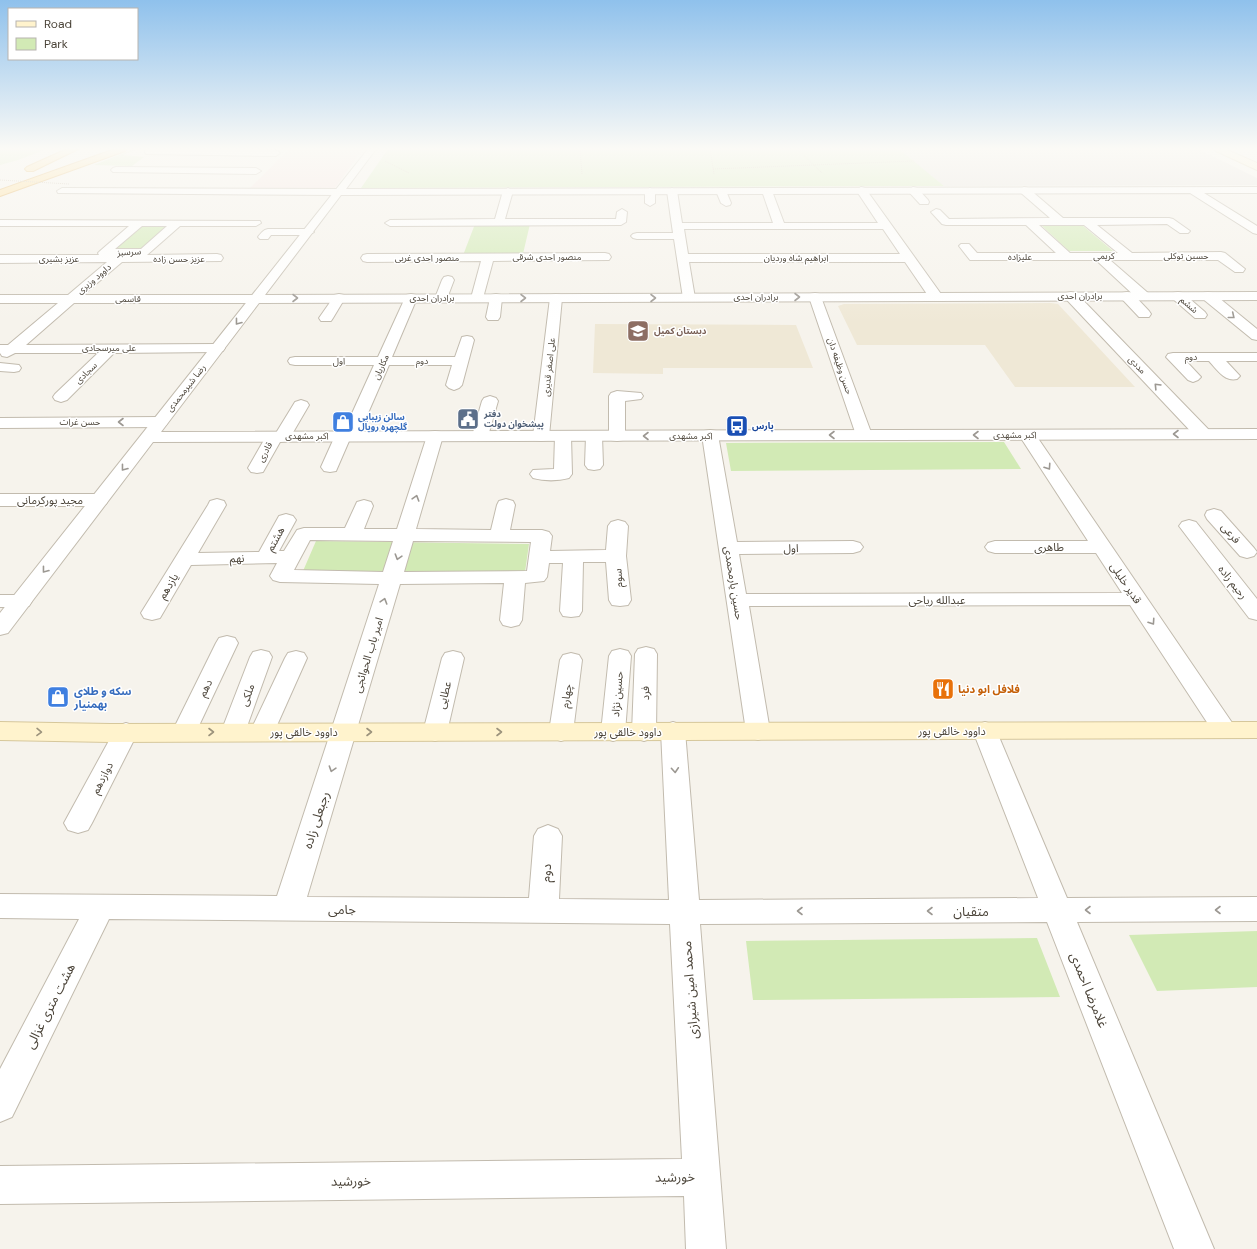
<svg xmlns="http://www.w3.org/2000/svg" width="1257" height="1249" viewBox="0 0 1257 1249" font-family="'DM Sans','Noto Sans Arabic',sans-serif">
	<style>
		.industrial { fill: #e6e2dd }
		.education { fill: #efe8d6 }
		.medical { fill: #f6e3e0 }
		.green { fill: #d2eab5 }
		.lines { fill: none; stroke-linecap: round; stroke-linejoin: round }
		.minor-casing { stroke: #c2bbae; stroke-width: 2 }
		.tertiary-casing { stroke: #c2bbae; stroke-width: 2 }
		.secondary-casing { stroke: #d6c79b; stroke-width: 2 }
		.trunk-casing { stroke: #e0a43c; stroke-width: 2 }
		.path { stroke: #c4b79f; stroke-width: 1; stroke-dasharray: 1 1; stroke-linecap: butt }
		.minor { fill: #fff; fill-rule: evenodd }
		.tertiary { fill: #fff; fill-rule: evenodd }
		.secondary { fill: #fff3cd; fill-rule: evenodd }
		.trunk { fill: #ffd985; fill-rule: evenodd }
		.path-bridge { stroke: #c4b79f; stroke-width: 1; stroke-dasharray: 1 1; stroke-linecap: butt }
		.oneway { stroke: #9c9892 }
		.oneway2 { stroke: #9c937c }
		.labels { text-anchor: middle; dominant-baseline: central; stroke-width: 3; stroke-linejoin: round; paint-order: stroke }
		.far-street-label { font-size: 9px; fill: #4b4439; stroke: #fff }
		.far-education-label { font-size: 9px; font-weight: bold; fill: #785e54; stroke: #fff; text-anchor: start }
		.far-service-label { font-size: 9px; font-weight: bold; fill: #4e5e75; stroke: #fff; text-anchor: start }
		.far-shop-label { font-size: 9px; font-weight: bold; fill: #366cbe; stroke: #fff; text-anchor: start }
		.far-transit-label { font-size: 9px; font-weight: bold; fill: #164399; stroke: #fff; text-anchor: start }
		.street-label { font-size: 11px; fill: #4b4439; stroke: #fff }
		.food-label { font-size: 11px; font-weight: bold; fill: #c56008; stroke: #fff; text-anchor: start }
		.shop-label { font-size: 11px; font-weight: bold; fill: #366cbe; stroke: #fff; text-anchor: start }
		.near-street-label { font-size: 13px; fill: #4b4439; stroke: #fff }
	</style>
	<rect width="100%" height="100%" fill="#f6f3ec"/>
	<path class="industrial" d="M897,149H1198L1257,178V185L944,186Z"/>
	<path class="education" d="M1051,303L1058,304L1135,387H1015L985,345H857L838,306L844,304Z
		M595,324L796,325L813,368H663V374L593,373Z"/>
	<path class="medical" d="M289,149H363L335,188H250Z"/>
	<path class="green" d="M0,149H47L18,160L0,165Z
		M134,149H161L135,150L123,155L144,157L132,166L94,165Z
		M388,149H899L944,186L361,188Z
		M475,224H530L522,258H462Z
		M1041,225H1082L1113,251H1069Z
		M142,226H167L141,250H114Z
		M1004,442L1021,469L731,471L726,443Z
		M316,541L529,544L525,572L303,571Z
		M1257,931V987L1157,991L1129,935Z
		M1037,938L1060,997L753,1000L746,941Z"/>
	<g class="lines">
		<g class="minor-casing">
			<path id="minor" d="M149,149L276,150L280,153L276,156L146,154L145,152L146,150Z
				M116,167L256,168L261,171L256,174L113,172L111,170L113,168Z
				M861,187L865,188L941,294L942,297L941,300H931L905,262H689L695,298L694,301H684L683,298L674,239H637L633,238L631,236L633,234L637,233H673L667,191L672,188L677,191L682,223H773L762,191L767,188L772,191L784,223H878L856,190ZM684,229H883L900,254H688Z
				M913,187L917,188L928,200L929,202L928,204H920L909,192L908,190Z
				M1024,187L1028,188L1063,218H1169L1173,219L1190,231L1188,233H1180L1167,224L1097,225L1132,253L1221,252L1225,253L1245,269L1243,272H1235L1218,260H1110L1148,293L1149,296L1148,299H1138L1096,260H970L959,246L961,244H969L977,253H1056L1026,225H946L942,224L931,212L936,209L940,210L949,219L1050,218L1020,192L1019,190ZM1039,225H1084L1118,253H1070Z
				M62,188L339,189L344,192L339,195L58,193L57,191Z
				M508,188L513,191L505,219H616L617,212L622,209L627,212L626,222L621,225L390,226L385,223L390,220L495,219L503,191Z
				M650,188L655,191V203L650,206L645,203V191Z
				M721,188L726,191L731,203L730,205L726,206L721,203L716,191Z
				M0,220L260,221L261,223L256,226H180L147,255L217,254L221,255L223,258L221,261L122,262L83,295H256L261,296L263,299L261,302L256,303H74L26,345L218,344L223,345L225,348L223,351L218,352L114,353L67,400L61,402L55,400L53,397L55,394L98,353H15L7,357L2,356L0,353V345H8L58,303H0V295H68L107,262L0,263V255H99L98,253L100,251L129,226H0ZM142,226H167L141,249H115Z
				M268,229H308L314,232L308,235H271L268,239H260L258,237C261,233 263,230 268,229Z
				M605,253L609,254L611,257L609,260L493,261L483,298L482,301H472L471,298L481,261L367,262L363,261L361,258L363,255L367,254Z
				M448,276L452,277L454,280L446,301H436L435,298L442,280L444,277Z
				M1071,292L1076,293L1209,430L1211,434L1209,438L1203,439L1197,438L1066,299L1065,296L1066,293Z
				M1127,292L1132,293L1149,311L1151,314L1149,317H1139L1122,299L1121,296L1122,293Z
				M1178,292L1183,293L1205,312L1207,315L1205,318H1195L1173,299L1172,296L1173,293Z
				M1208,292L1213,293L1257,329V340L1252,339L1203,299L1202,296L1203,293Z
				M815,293L820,294L821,297L872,435L870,439L864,440L858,439L856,435L809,297L810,294Z
				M339,294L344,295L345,298L333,318L331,321H321L319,318L333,298L334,295Z
				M411,294L416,295L417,298L392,357H455L462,337L467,336L472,337L474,340L462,385L459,388L454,390L449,388L446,385L452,365H389L358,436L356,440L349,441L336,471L330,472L324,471L321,467L335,436L337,432L344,431L374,365H295L290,364L288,361L290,358L295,357H378L405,298L406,295Z
				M496,294L501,295L502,298L500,317L498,320H488L486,317L490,298L491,295Z
				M556,294L561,295L562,298L549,436L547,440L541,441L535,440L533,436L550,298L551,295Z
				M1173,353H1257V361H1226L1240,376L1237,379C1225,382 1217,370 1209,361H1186L1201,377L1198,380L1193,382L1188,380L1166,357L1168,354Z
				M0,363L19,365L21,368L19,371L14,372L0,371Z
				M617,391L641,393L643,396L641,399L625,401V436L623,440L617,441L611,440L609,436V396L611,393Z
				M490,396L496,398L498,401L488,436L486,440L480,441L474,440L472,436L482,401L484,398Z
				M301,400L307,402L309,405L288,441L280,442L263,472L257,473L251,472L248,468L268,433H276L295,402Z
				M160,417L166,419L168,422L166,425L160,427L0,428V418Z
				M710,430L716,431L718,435L737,542L853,541L860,543L863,547L860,551L853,553L739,554L746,594L1122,593L1096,553H995L988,551L985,547L988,543L995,541H1088L1019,435L1021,431L1027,430L1033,431L1237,730L1234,736L1225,738L1216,736L1130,605L749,606L770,731L767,737L758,740L749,737L746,731L702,435L704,431Z
				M435,431L441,432L443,436L416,529L491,530L497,505L499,501L506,499L513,501L515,505L510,530H542L549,532L552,536L550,551L606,550L608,526L611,522L618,520L625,522L628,526L626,556L631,600L628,605L620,606L612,605L609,600L606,562H583L582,611L579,616L571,617L563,616L560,611L563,563H549L547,577L544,581L525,583L522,620L519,625L511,627L503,625L500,620L504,583L400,584L307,897L529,898L534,836L538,829L548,825L558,829L562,836L559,899L669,900L661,731L664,725L673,722L682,725L685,731L699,900L1038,898L973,731L976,725L985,722L994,725L1067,898L1257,897V921L1077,922L1214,1249H1174L1047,922L700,924L726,1249H686L684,1196L0,1204V1166L682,1159L670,924L109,919L12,1117L0,1122V1069L79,919L0,918V894L277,896L379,584L280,582L273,580L270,576L277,563L191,565L160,618L152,620L144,618L141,613L208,505L210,501L217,499L224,501L226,505L198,553L259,552L279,516L286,514L293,516L296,520L279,551H284L297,530L304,528H345L357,502L364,500L371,502L373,506L364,529H397L427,436L429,432ZM310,540L393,541L383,572L294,570ZM413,541L531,542L527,571L404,572Z
				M563,431L569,432L571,436L572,474L569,478C558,481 544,481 533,478L530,474L533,470L554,469L555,436L557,432Z
				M594,431L600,432L602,436L603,465L600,469L594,470L588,469L585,465L586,436L588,432Z
				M0,494H99L106,496L108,500L106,504L99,506H0Z
				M1214,509L1221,511L1254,548L1257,552L1254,556L1247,558L1240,556L1207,519L1205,515L1207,511Z
				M1189,520L1196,522L1257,599V620L1249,618L1179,526L1182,522Z
				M0,595H21L29,596L32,601L29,606L21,607H0Z
				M227,636L235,638L238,643L196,732L193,738L184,741L175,738L172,732L216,643L219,638Z
				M646,647L654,649L657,654L656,732L653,738L644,741L635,738L632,732L635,654L638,649Z
				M620,649L628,651L631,656L625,732L622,738L613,741L604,738L601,732L609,656L612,651Z
				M261,650L269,652L272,657L245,732L242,738L233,741L224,738L221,732L250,657L253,652Z
				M296,651L304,653L307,658L274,732L271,738L262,741L253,738L250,732L285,658L288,653Z
				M453,651L461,653L464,658L447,732L444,738L435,741L426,738L423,732L442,658L445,653Z
				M571,653L579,655L582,660L573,732L570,738L561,741L552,738L549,732L560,660L563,655Z
				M126,723L135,726L138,732L92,823L88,830L78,833L68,830L64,823L117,726Z"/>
		</g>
		<g class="tertiary-casing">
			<path id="tertiary" d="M368,149H376L346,189L1257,187V193H1204L1257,226V234L1253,233L1190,193L341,195L265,295L1257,292V300L259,303L161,432L1257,429V439L153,442L8,633L0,635V613Z"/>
		</g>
		<g class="secondary-casing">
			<path id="secondary" d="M1215,149H1225L1257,163V170L1216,151Z
				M0,722L110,724L1257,722V738L110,742L0,740Z"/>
		</g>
		<g class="trunk-casing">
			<path id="trunk" d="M67,149H78L33,171H27L25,169L27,167Z
				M115,149H126L125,151L0,196V190Z"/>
		</g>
		<path class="path" d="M580,149L582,174
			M710,149L714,174
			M797,149L822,173
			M385,161L409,173
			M713,169L914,161"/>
		<use href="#minor" class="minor"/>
		<use href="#tertiary" class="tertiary"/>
		<use href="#secondary" class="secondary"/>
		<use href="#trunk" class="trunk"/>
		<path class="path-bridge" d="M0,180L69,184"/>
	</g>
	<defs><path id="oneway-chevron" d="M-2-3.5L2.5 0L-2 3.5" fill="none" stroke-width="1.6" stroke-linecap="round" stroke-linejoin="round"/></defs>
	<g class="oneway">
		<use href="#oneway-chevron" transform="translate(797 297)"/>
		<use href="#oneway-chevron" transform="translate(295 298)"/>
		<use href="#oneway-chevron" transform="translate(523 298)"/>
		<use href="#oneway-chevron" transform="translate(653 298)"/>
		<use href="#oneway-chevron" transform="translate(1232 316) rotate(39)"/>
		<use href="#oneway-chevron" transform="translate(238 322) rotate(128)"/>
		<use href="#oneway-chevron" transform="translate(1157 386) rotate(-134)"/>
		<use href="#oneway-chevron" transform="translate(121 422) rotate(180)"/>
		<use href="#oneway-chevron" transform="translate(1176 434) rotate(180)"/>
		<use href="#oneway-chevron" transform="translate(832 435) rotate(180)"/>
		<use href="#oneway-chevron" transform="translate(976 435) rotate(180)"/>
		<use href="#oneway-chevron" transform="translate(646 436) rotate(180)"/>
		<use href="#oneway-chevron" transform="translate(1048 467) rotate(56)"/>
		<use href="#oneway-chevron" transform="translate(124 468) rotate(128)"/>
		<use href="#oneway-chevron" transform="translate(416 498) rotate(-73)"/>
		<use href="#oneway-chevron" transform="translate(398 557) rotate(107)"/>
		<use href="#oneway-chevron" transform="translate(45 570) rotate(128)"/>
		<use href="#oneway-chevron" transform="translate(384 601) rotate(-73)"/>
		<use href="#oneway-chevron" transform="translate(1152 622) rotate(56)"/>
		<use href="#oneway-chevron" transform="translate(332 769) rotate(108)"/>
		<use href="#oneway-chevron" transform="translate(675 770) rotate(86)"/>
		<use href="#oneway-chevron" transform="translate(1088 910) rotate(180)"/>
		<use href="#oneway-chevron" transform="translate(1218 910) rotate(180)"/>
		<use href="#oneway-chevron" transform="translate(800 911) rotate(180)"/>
		<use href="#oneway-chevron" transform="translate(930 911) rotate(180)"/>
	</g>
	<g class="oneway2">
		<use href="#oneway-chevron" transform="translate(39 732) rotate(1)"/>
		<use href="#oneway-chevron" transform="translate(211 732)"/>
		<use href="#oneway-chevron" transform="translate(369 732)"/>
		<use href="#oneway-chevron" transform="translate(499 732)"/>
	</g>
	<linearGradient id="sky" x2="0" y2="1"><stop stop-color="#8fc1ec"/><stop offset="0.46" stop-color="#fbfaf6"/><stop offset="1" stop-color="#fbfaf6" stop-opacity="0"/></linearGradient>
	<rect width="1257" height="323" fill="url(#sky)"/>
	<defs>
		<g id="school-square" transform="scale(1.15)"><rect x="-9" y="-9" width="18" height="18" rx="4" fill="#8d6e63" stroke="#fff"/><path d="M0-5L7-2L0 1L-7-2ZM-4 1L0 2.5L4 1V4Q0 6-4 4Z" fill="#fff"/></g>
		<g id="civic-square" transform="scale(1.15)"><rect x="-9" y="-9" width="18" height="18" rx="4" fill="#5c6f8a" stroke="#fff"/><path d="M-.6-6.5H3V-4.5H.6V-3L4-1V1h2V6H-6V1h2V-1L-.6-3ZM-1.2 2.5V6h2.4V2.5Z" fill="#fff"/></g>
		<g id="shop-square" transform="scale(1.15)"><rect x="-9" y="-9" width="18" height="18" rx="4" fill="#3f7fe0" stroke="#fff"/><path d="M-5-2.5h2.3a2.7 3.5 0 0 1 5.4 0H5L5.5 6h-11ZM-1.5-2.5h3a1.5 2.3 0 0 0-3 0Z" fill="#fff"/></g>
		<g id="bus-square" transform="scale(1.15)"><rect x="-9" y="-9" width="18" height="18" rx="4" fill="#1a4fb4" stroke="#fff"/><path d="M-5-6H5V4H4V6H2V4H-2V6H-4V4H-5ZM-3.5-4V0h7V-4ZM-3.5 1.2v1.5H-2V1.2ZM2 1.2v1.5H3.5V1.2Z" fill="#fff"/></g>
		<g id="restaurant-square" transform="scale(1.15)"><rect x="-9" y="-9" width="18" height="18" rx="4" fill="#e8710a" stroke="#fff"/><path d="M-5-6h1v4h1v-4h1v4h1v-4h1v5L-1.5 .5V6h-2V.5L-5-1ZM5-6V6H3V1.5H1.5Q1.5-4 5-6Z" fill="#fff"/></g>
	</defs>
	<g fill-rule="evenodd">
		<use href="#school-square" x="638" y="331"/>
		<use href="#civic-square" x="468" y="419"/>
		<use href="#shop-square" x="343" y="422"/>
		<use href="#bus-square" x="737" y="426"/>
		<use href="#restaurant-square" x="943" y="689"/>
		<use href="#shop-square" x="58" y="697"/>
	</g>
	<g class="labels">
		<g class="far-street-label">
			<text transform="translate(129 252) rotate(-4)">سرسبز</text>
			<text transform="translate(1104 256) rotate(-1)">کریمی</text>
			<text x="1186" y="256">حسین توکلی</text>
			<text x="547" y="257">منصور احدی شرقی</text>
			<text x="1020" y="257">علیزاده</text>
			<text x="427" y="258">منصور احدی غربی</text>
			<text x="796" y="258">ابراهیم شاه وردیان</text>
			<text x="59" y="259">عزیز بشیری</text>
			<text x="179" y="259">عزیز حسن زاده</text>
			<text transform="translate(94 279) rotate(-40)">داوود وزیری</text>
			<text x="1080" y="296">برادران احدی</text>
			<text x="756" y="297">برادران احدی</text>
			<text x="432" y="298">برادران احدی</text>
			<text x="128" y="299">قاسمی</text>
			<text transform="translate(1189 305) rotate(41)">ششم</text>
			<text x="109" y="348">علی میرسجادی</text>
			<text x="1191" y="357">دوم</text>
			<text x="339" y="361">اول</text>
			<text x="422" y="361">دوم</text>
			<text transform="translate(1137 365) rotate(46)">مددی</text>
			<text transform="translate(840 366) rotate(71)">حسن وظیفه دان</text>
			<text transform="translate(381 367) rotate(-66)">مکاریان</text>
			<text transform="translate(549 367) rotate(-84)">علی اصغر قدیری</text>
			<text transform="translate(86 373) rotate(-44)">سجادی</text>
			<text transform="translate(186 388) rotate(-52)">رضا شیرمحمدی</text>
			<text x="80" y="422">حسن غرات</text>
			<text x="1015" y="435">اکبر مشهدی</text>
			<text x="307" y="436">اکبر مشهدی</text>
			<text x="691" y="436">اکبر مشهدی</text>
			<text transform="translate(265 452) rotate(-62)">قادری</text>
		</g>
		<g class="far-education-label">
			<text x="654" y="331">دبستان کمیل</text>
		</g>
		<g class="far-service-label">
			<text x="484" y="414">دفتر<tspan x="484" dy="10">پیشخوان دولت</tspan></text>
		</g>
		<g class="far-shop-label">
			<text x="358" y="417">سالن زیبایی<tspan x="358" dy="10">گلچهره رویال</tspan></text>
		</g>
		<g class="far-transit-label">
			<text x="752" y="426">پارس</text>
		</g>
		<g class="street-label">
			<text x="50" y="500">مجید پورکرمانی</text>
			<text transform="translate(1231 533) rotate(49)">فرعی</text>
			<text transform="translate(275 539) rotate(-61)">هشتم</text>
			<text x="1049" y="547">طاهری</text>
			<text transform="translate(791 548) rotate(-1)">اول</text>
			<text transform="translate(237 558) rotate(-1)">نهم</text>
			<text transform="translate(618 578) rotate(-95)">سوم</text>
			<text transform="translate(1233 582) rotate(52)">رحیم زاده</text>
			<text transform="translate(734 583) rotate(81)">حسین یارمحمدی</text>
			<text transform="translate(1126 583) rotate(56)">قدیر خلیلی</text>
			<text transform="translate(168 586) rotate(-59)">یازدهم</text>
			<text x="937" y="600">عبدالله ریاحی</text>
			<text transform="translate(368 655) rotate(-73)">امیر باب الحوائجی</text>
			<text transform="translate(205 688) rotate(-64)">دهم</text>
			<text transform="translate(645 693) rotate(-89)">فرد</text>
			<text transform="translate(617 694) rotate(-85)">حسین نژاد</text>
			<text transform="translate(247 695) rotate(-70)">ملکی</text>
			<text transform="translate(444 695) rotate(-76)">عطایی</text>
			<text transform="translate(566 696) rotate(-82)">چهارم</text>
			<text x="952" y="731">داوود خالقی پور</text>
			<text x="304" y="732">داوود خالقی پور</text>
			<text x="628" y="732">داوود خالقی پور</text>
			<text transform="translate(102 778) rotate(-63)">دوازدهم</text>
		</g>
		<g class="food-label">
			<text x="958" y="689">فلافل ابو دنیا</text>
		</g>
		<g class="shop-label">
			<text x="74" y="691">سکه و طلای<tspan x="74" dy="13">بهمنیار</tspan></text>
		</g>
		<g class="near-street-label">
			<text transform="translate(316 820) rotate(-72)">رجبعلی زاده</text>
			<text transform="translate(546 873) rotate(-86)">دوم</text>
			<text x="342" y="909">جامی</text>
			<text x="971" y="911">متقیان</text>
			<text transform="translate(690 990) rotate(-94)">محمد امین شیرازی</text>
			<text transform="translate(1089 990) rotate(68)">غلامرضا احمدی</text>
			<text transform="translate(50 1006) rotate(-63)">هشت متری غزالی</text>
			<text transform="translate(675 1177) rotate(-1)">خورشید</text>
			<text transform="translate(351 1181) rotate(-1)">خورشید</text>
		</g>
	</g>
	<rect x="8" y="8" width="130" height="52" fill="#ffffff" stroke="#b7b4b0"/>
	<rect x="16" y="21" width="20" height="6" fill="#fff3cd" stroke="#b7b4b0"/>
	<text x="44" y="28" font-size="12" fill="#4b4439">Road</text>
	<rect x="16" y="38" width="20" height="12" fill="#d2eab5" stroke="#b7b4b0"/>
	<text x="44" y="48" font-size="12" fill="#4b4439">Park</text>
</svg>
